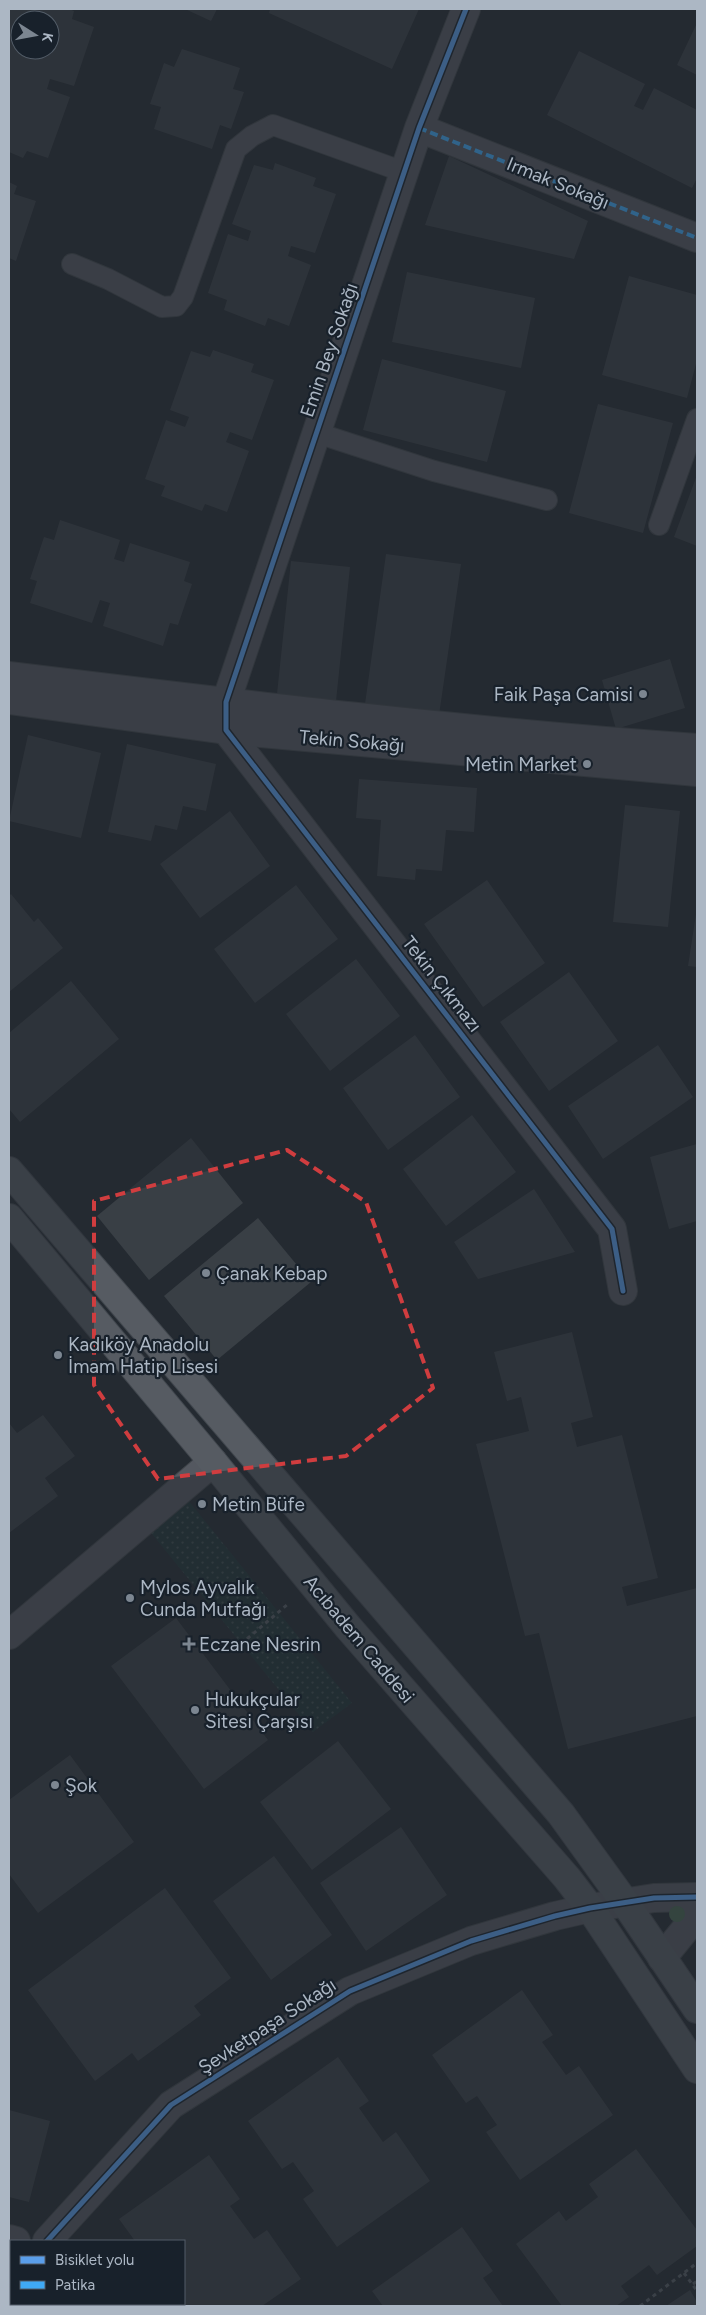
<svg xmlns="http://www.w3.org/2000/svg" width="706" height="2315" viewBox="0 0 706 2315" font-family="Figtree,sans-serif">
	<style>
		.grass { fill: url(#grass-dots) }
		.building { fill: #393f45; fill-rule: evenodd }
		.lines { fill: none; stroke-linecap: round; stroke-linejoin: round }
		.service-casing { stroke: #40454a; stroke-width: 22 }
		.minor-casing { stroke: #40454a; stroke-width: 30 }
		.tertiary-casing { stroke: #40454a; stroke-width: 30 }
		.primary-casing { stroke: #41474e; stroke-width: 30 }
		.path { stroke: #565c62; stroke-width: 3; stroke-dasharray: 4 4; stroke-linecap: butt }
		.service { stroke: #545860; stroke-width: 20 }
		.minor { stroke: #545860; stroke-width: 28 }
		.tertiary { stroke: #545860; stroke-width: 28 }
		.primary { stroke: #565b62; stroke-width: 28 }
		.quiet { stroke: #3fa9f5; stroke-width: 4; stroke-dasharray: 8 4; stroke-linecap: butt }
		.cycleway-casing { stroke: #18212b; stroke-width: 8 }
		.cycleway { stroke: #5a9eea; stroke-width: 5 }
		.tree { fill: #476451 }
		.marked { fill: none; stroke: #d03d3f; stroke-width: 4; stroke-dasharray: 10 6; stroke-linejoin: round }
		.poi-dot { fill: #7c8691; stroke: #18212b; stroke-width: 2 }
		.labels { text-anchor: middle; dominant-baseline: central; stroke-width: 4.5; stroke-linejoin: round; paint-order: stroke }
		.street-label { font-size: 19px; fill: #acb7c4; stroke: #18212b }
		.poi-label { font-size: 19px; fill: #acb7c4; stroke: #18212b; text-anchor: start }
	</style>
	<defs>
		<pattern id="grass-dots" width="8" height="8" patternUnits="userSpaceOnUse" patternTransform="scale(1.25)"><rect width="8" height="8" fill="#213436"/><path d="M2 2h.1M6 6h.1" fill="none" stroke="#3f4f51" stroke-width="1.8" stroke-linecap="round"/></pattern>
	</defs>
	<rect width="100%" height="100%" fill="#242a31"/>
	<path class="grass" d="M180,1490L352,1703L313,1732L143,1523Z"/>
	<path class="building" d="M9,9H69L74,11L72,19L94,27L74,86L50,79L47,89L70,97L48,158L27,151L23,158L9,152ZM20,20H50V50H20Z
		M185,9H217L211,21Z
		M270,9H419L392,69L269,13Z
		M697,23V75L677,65Z
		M182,49L240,68L233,89L244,92L231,129L220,125L212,149L154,129L161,107L150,104L164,63L174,67Z
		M579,51L645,84L634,106L643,110L654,88L697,110V178L692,188L547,115Z
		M449,156L588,221L574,259L425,225Z
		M275,163L316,178L313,186L336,194L315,253L291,246L288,256L311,265L289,326L268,318L265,326L224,310L227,300L208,293L228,234L248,241L251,231L232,224L254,165L273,170Z
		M9,182L17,186L14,194L36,201L16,261L9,258Z
		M407,272L535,298L521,368L392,342Z
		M629,276L697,295V360L687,398L602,375Z
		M213,350L254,364L251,372L274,380L252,440L230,432L226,442L249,451L227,512L205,504L202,511L161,496L165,486L145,479L166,420L185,427L189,417L170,410L191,351L210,357Z
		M382,359L506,391L487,462L363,430Z
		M598,404L673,423L643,533L569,513Z
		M697,475V546L674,537Z
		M60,520L120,540L114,559L124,562L130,543L190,562L184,581L192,584L178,625L170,623L163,646L103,626L110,603L100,600L92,623L30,603L37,581L30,579L44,537L54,540Z
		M386,554L461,564L439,715L365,704Z
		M291,561L350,567L336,701L277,694Z
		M670,659L685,708L616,729L602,680Z
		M28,735L101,753L81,838L9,821Z
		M127,744L216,764L206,811L183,806L177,830L155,825L151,841L108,832Z
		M359,779L477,788L474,832L446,830L442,871L416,869L415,880L377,876L381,820L356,818Z
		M625,805L680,811L668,927L613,922Z
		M230,811L270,866L200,918L160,864Z
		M487,880L545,963L483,1007L424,924Z
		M296,885L338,939L255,1003L214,949Z
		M11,894L34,922L38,918L63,948L9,992V896Z
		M696,914H697V967L688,966Z
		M356,959L400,1016L330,1071L286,1014Z
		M569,972L618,1041L549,1091L500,1022Z
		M71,981L119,1039L20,1122L9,1109V1033Z
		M415,1035L460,1097L388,1150L343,1088Z
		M658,1045L693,1097L603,1159L568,1106Z
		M472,1115L516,1172L446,1226L403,1169Z
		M191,1138L243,1203L149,1280L97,1216Z
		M697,1144V1221L669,1229L650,1157Z
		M534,1189L575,1252L478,1279L454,1242Z
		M258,1218L311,1282L217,1360L164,1296Z
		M572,1332L593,1417L571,1423L577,1447L622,1435L658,1578L622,1587L627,1606L697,1588V1716L568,1749L539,1633L525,1636L476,1444L529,1431L521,1397L507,1401L494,1352Z
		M43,1415L75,1456L45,1478L58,1496L9,1533V1423L17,1433Z
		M176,1618L268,1740L204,1789L111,1666Z
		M338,1741L391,1809L312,1870L260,1802Z
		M70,1755L134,1842L38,1913L9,1874V1800Z
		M401,1827L447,1895L366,1951L320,1883Z
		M274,1856L332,1935L271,1980L213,1901Z
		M165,1888L231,1978L194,2006L201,2015L138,2061L132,2053L95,2081L28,1990Z
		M522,1990L553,2035L542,2042L566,2075L579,2066L613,2115L520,2180L486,2132L497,2125L477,2096L466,2103L432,2055Z
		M338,2057L369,2101L359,2108L383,2142L396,2132L430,2181L337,2247L303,2199L314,2191L293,2162L282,2169L248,2121Z
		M9,2110L50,2121L29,2202L9,2197Z
		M636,2149L697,2230V2246L657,2275L649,2265L621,2286L629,2297L616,2306H562L516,2244L559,2211L566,2221L598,2197L589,2184Z
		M209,2155L240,2199L230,2206L254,2239L267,2230L301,2279L262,2306H181L179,2304H184L185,2289L184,2241H135L119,2219Z
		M462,2227L493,2271L483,2278L503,2306H383L372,2291Z
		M690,2290L697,2302V2306H666Z"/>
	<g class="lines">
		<g class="service-casing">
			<path id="service" d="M72,264L108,279L162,307L176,306L183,297L236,149L252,136L273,125L404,172
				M317,433L434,471L547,500
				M659,525L697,419"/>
		</g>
		<g class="minor-casing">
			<path id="minor" d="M466,9L419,128L226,702V730L612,1229L623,1291
				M419,128L697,238
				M9,1635L213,1462
				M662,1958L697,1915
				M9,2239L16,2241
				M47,2241L171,2105L350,1991L471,1941L555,1916L590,1908L654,1898L697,1897
				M21,2306L22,2304"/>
		</g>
		<g class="tertiary-casing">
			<path id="tertiary" d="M9,676C238,704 467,732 697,748
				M9,700L226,730L697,772"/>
		</g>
		<g class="primary-casing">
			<path id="primary" d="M9,1171L561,1814L626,1904L697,2009
				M9,1218L213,1462L348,1627L567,1878L590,1908L697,2069"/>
		</g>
		<path class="path" d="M241,1644L288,1604
			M684,2273L697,2291
			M693,2284L697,2281
			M640,2306L697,2263"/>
		<use href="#service" class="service"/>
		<use href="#minor" class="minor"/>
		<use href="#tertiary" class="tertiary"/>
		<use href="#primary" class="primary"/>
		<path class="quiet" d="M419,128L697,238"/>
		<g class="cycleway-casing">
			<path id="cycleway" d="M466,9L419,128L226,702V730L612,1229L623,1291
				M47,2241L171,2105L350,1991L471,1941L555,1916L590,1908L654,1898L697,1897"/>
		</g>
		<use href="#cycleway" class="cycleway"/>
	</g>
	<circle class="tree" cx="677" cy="1914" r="8"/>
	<path d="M0 0H706V2315H0ZM287,1150L366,1202L433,1388L346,1456L158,1479L94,1385V1201Z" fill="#242a31" fill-opacity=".55" fill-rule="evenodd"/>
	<path class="marked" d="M287,1150L366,1202L433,1388L346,1456L158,1479L94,1385V1201Z"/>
	<g class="poi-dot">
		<circle cx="643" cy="694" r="5"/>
		<circle cx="587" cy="764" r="5"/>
		<circle cx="206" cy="1273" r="5"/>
		<circle cx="58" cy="1355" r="5"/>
		<circle cx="202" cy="1504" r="5"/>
		<circle cx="130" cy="1598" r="5"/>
		<path d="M186.5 1636.5h5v5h5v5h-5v5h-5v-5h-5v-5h5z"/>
		<circle cx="195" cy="1710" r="5"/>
		<circle cx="55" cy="1785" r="5"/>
	</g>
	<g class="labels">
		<g class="street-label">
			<text transform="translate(558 183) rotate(22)">Irmak Sokağı</text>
			<text transform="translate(329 350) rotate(-71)">Emin Bey Sokağı</text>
			<text transform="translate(352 741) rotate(5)">Tekin Sokağı</text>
			<text transform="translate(442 984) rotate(52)">Tekin Çıkmazı</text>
			<text transform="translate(359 1639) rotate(50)">Acıbadem Caddesi</text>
			<text transform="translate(267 2026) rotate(-33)">Şevketpaşa Sokağı</text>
		</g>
		<g class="poi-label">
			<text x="633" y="694" text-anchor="end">Faik Paşa Camisi</text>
			<text x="577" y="764" text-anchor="end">Metin Market</text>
			<text x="216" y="1273">Çanak Kebap</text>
			<text x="68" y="1344">Kadıköy Anadolu<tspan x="68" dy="22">İmam Hatip Lisesi</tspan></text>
			<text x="212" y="1504">Metin Büfe</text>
			<text x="140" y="1587">Mylos Ayvalık<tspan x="140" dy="22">Cunda Mutfağı</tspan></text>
			<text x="199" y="1644">Eczane Nesrin</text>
			<text x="205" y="1699">Hukukçular<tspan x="205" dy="22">Sitesi Çarşısı</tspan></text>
			<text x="65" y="1785">Şok</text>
		</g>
	</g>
	<rect width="706" height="2315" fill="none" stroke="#acb7c4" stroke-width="20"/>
	<rect x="10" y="2240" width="175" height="65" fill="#18212b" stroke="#535d68"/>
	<rect x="20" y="2256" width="25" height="8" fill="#5a9eea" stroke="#535d68"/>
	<text x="55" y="2265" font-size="15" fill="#acb7c4">Bisiklet yolu</text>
	<rect x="20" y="2281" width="25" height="8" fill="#3fa9f5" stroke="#535d68"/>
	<text x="55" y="2290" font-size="15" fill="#acb7c4">Patika</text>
	<g transform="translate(35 35) rotate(101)"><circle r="24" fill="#18212b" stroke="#535d68"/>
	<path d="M0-4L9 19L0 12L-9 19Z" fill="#7c8691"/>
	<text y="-8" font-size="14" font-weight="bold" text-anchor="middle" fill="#acb7c4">K</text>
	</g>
</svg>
